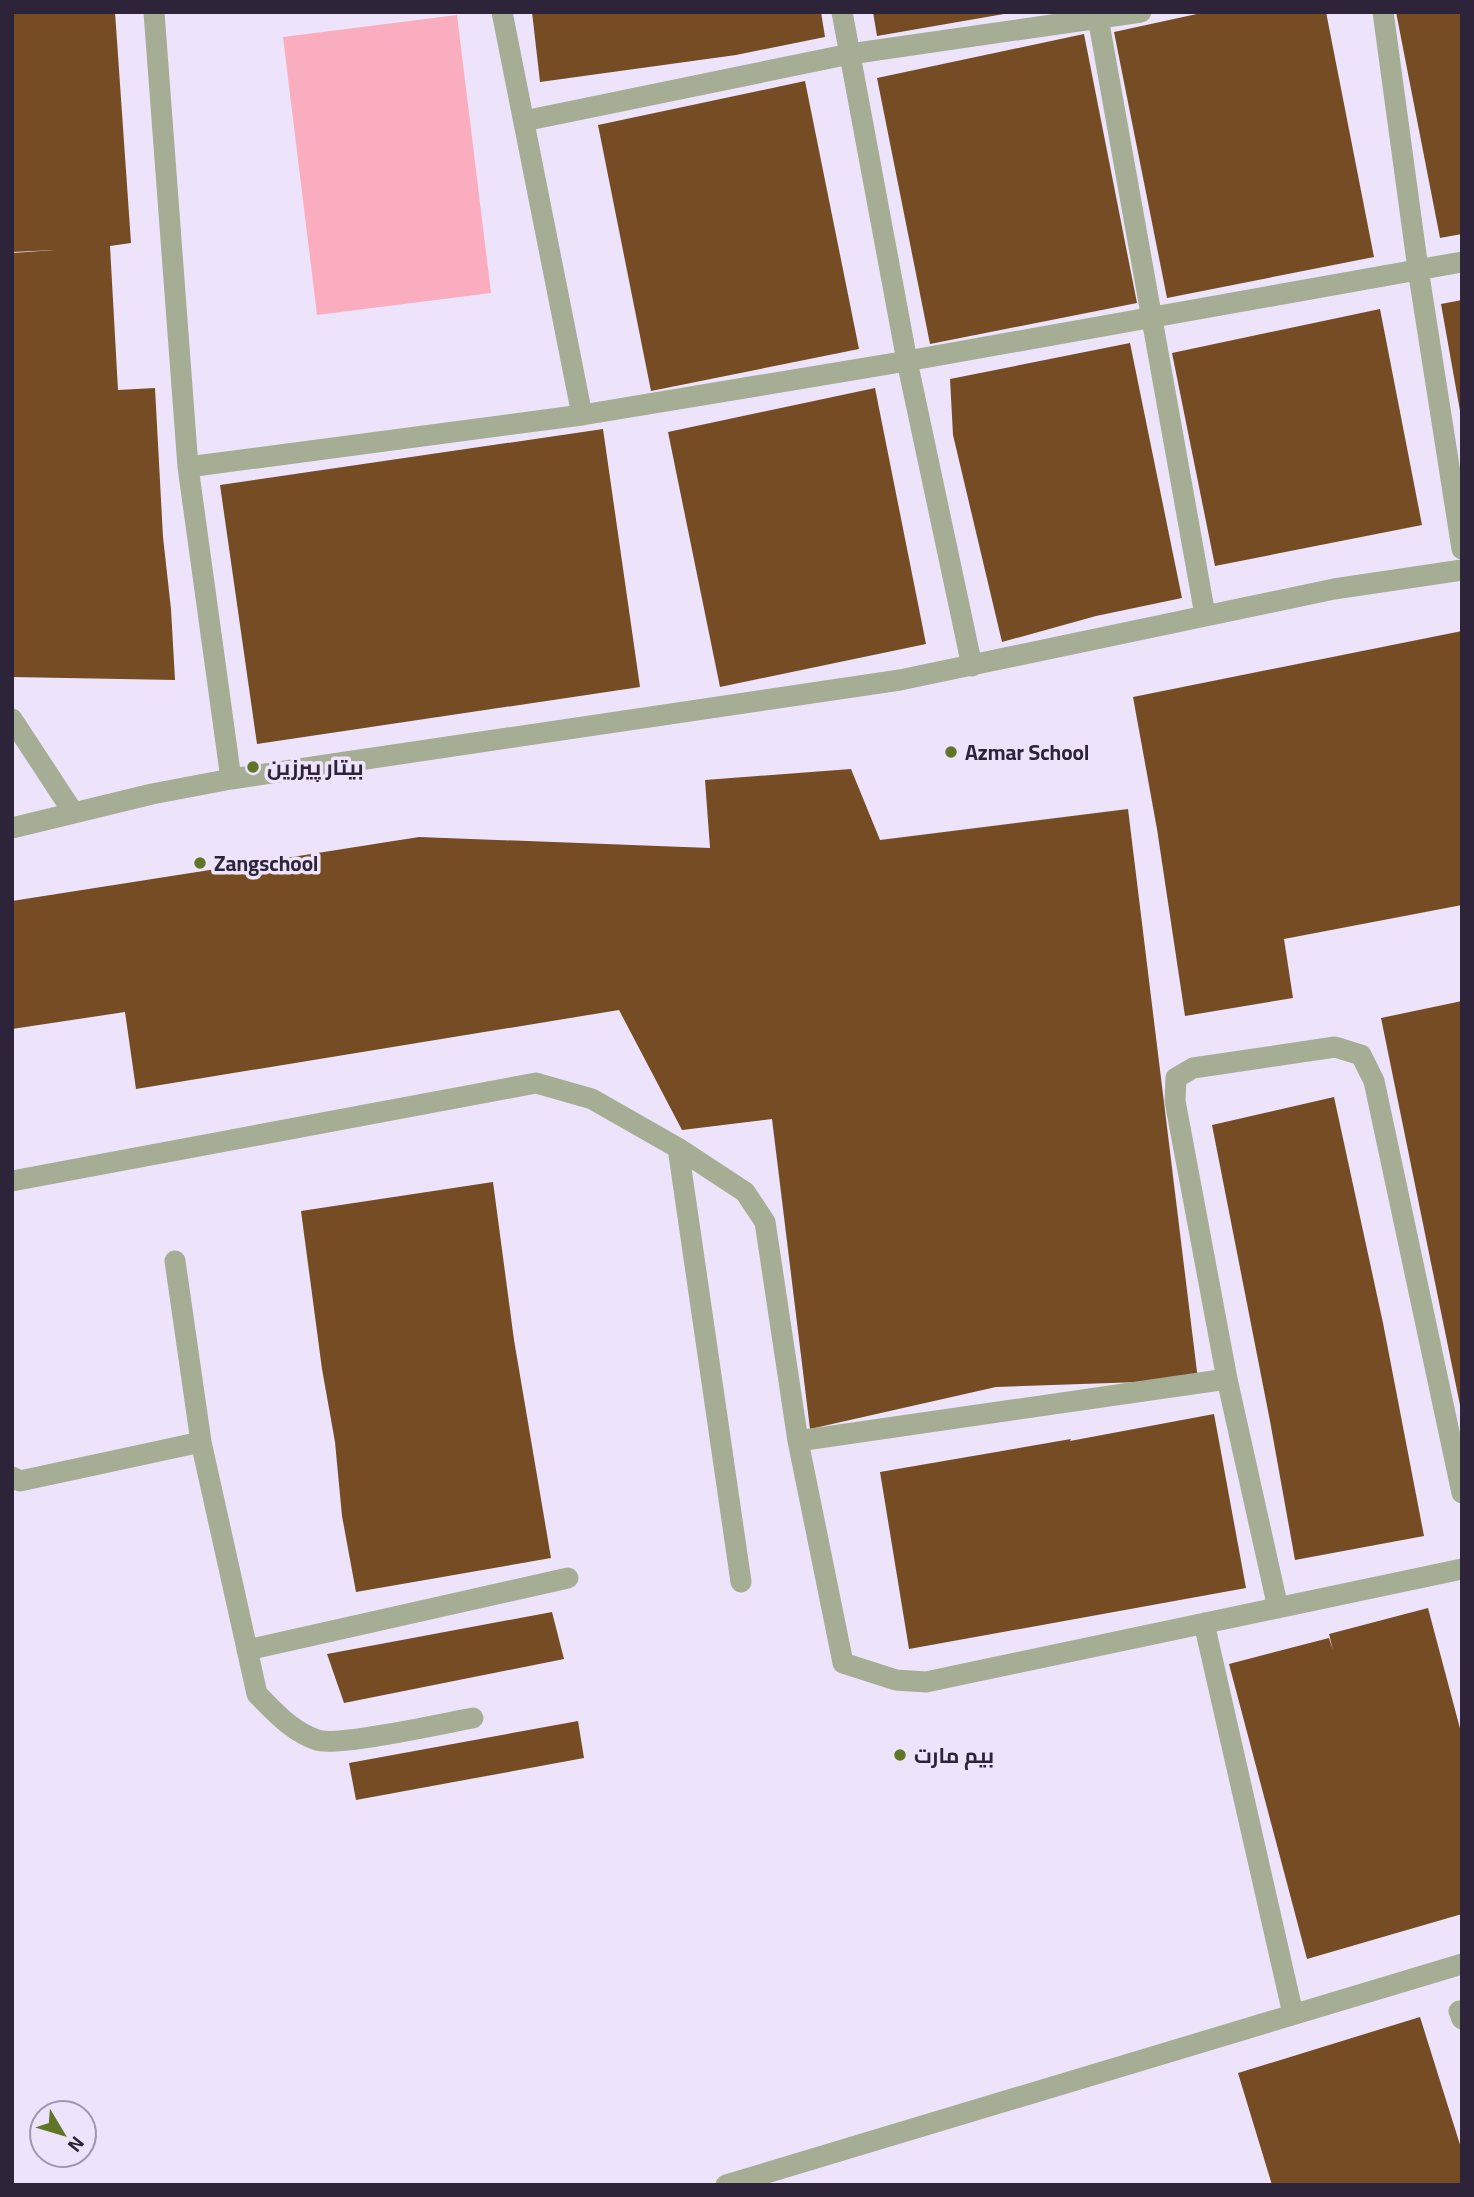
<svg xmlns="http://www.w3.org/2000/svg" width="1474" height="2197" viewBox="0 0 1474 2197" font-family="Georgia,Cairo,serif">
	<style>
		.green { fill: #fbadc0 }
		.building { fill: #754c24 }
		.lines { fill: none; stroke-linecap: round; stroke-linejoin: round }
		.minor { stroke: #a5ad95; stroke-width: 21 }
		.poi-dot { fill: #607526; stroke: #ede4fb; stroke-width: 2.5 }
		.labels { text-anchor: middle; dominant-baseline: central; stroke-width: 7; stroke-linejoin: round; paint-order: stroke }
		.poi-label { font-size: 21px; font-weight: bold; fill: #2d2439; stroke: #ede4fb; text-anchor: start }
	</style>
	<rect width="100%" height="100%" fill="#ede4fb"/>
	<path class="green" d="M457,15L491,293L317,315L283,37Z"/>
	<path class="building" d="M12,12H115L131,243L110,246L118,390L155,388L163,537L171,609L175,680L12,677V253L55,250L12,252Z
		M532,12H821L825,37L736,55L540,82Z
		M873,12H1004V14L877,36Z
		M1206,12H1326L1374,257L1167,298L1114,32Z
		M1396,12H1462V234L1440,238Z
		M1084,34L1137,303L930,344L877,78Z
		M805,81L859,349L651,391L598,125Z
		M1462,300V410L1460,411L1441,304Z
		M1380,309L1422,525L1215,566L1172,353Z
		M1130,343L1182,598L1096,616L1002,642L953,435L950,379Z
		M875,388L926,644L720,687L668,432Z
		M603,429L640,687L257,744L220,485Z
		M1462,631V905L1284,939L1293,998L1185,1016L1157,829L1133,697Z
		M851,769L880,840L1128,809L1198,1380L996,1387L810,1429L772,1119L682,1130L619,1010L136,1089L125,1012L12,1029V901L419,837L710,848L705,780Z
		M1462,1001V1410H1461L1381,1018Z
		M1334,1097L1383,1323L1424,1536L1295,1560L1270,1421L1212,1125Z
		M493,1182L514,1340L551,1558L356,1592L342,1516L335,1442L322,1369L301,1211Z
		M1214,1414L1246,1588L909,1649L880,1472L1071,1439L1070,1441Z
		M1428,1608L1462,1736V1914L1307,1959L1229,1664L1329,1638L1333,1650L1329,1634Z
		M552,1612L564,1659L344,1703L327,1654Z
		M578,1721L584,1758L356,1800L349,1763Z
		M1420,2017L1462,2151V2185H1272L1238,2073Z"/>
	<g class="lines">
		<path class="minor" d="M154,12L188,467L231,779
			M502,12L582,415
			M842,12L907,361L972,666
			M1097,12L1205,615
			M1383,12L1418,269L1462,549
			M524,121L850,54L1141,12
			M188,467L582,415L907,361L1462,262
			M12,719L73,812
			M12,828L152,794L231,779L900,680L1334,589L1462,570
			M678,1148L741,1582
			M12,1181L536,1083L592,1099L678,1148L745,1192L765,1222L798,1441L843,1663L896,1680L926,1682L1462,1569
			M175,1261L201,1442L257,1694C275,1712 291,1731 317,1740C337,1747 445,1723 473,1718
			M798,1441L1227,1379
			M12,1477L20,1481L201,1442
			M1278,1608L1227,1379L1175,1101L1176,1078L1193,1068L1335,1047L1361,1055L1374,1081L1462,1493
			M1204,1623L1293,2014
			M247,1650L568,1578
			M1459,2011L1462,2019
			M726,2185L1462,1964"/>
	</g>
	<g class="poi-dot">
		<circle cx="951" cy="752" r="7"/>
		<circle cx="253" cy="767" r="7"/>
		<circle cx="200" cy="863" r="7"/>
		<circle cx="900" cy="1755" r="7"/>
	</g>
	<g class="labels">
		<g class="poi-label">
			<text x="965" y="752">Azmar School</text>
			<text x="267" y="767">بيتار پيرزين</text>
			<text x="214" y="863">Zangschool</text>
			<text x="914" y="1755">بیم مارت</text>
		</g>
	</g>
	<rect width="1474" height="2197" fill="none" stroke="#2d2439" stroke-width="28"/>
	<g transform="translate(63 2134) rotate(128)"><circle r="33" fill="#ede4fb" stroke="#a097ad" stroke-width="2"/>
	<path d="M0-5L12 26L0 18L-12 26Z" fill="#607526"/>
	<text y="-10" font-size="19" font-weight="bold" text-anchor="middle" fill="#2d2439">N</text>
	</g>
</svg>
